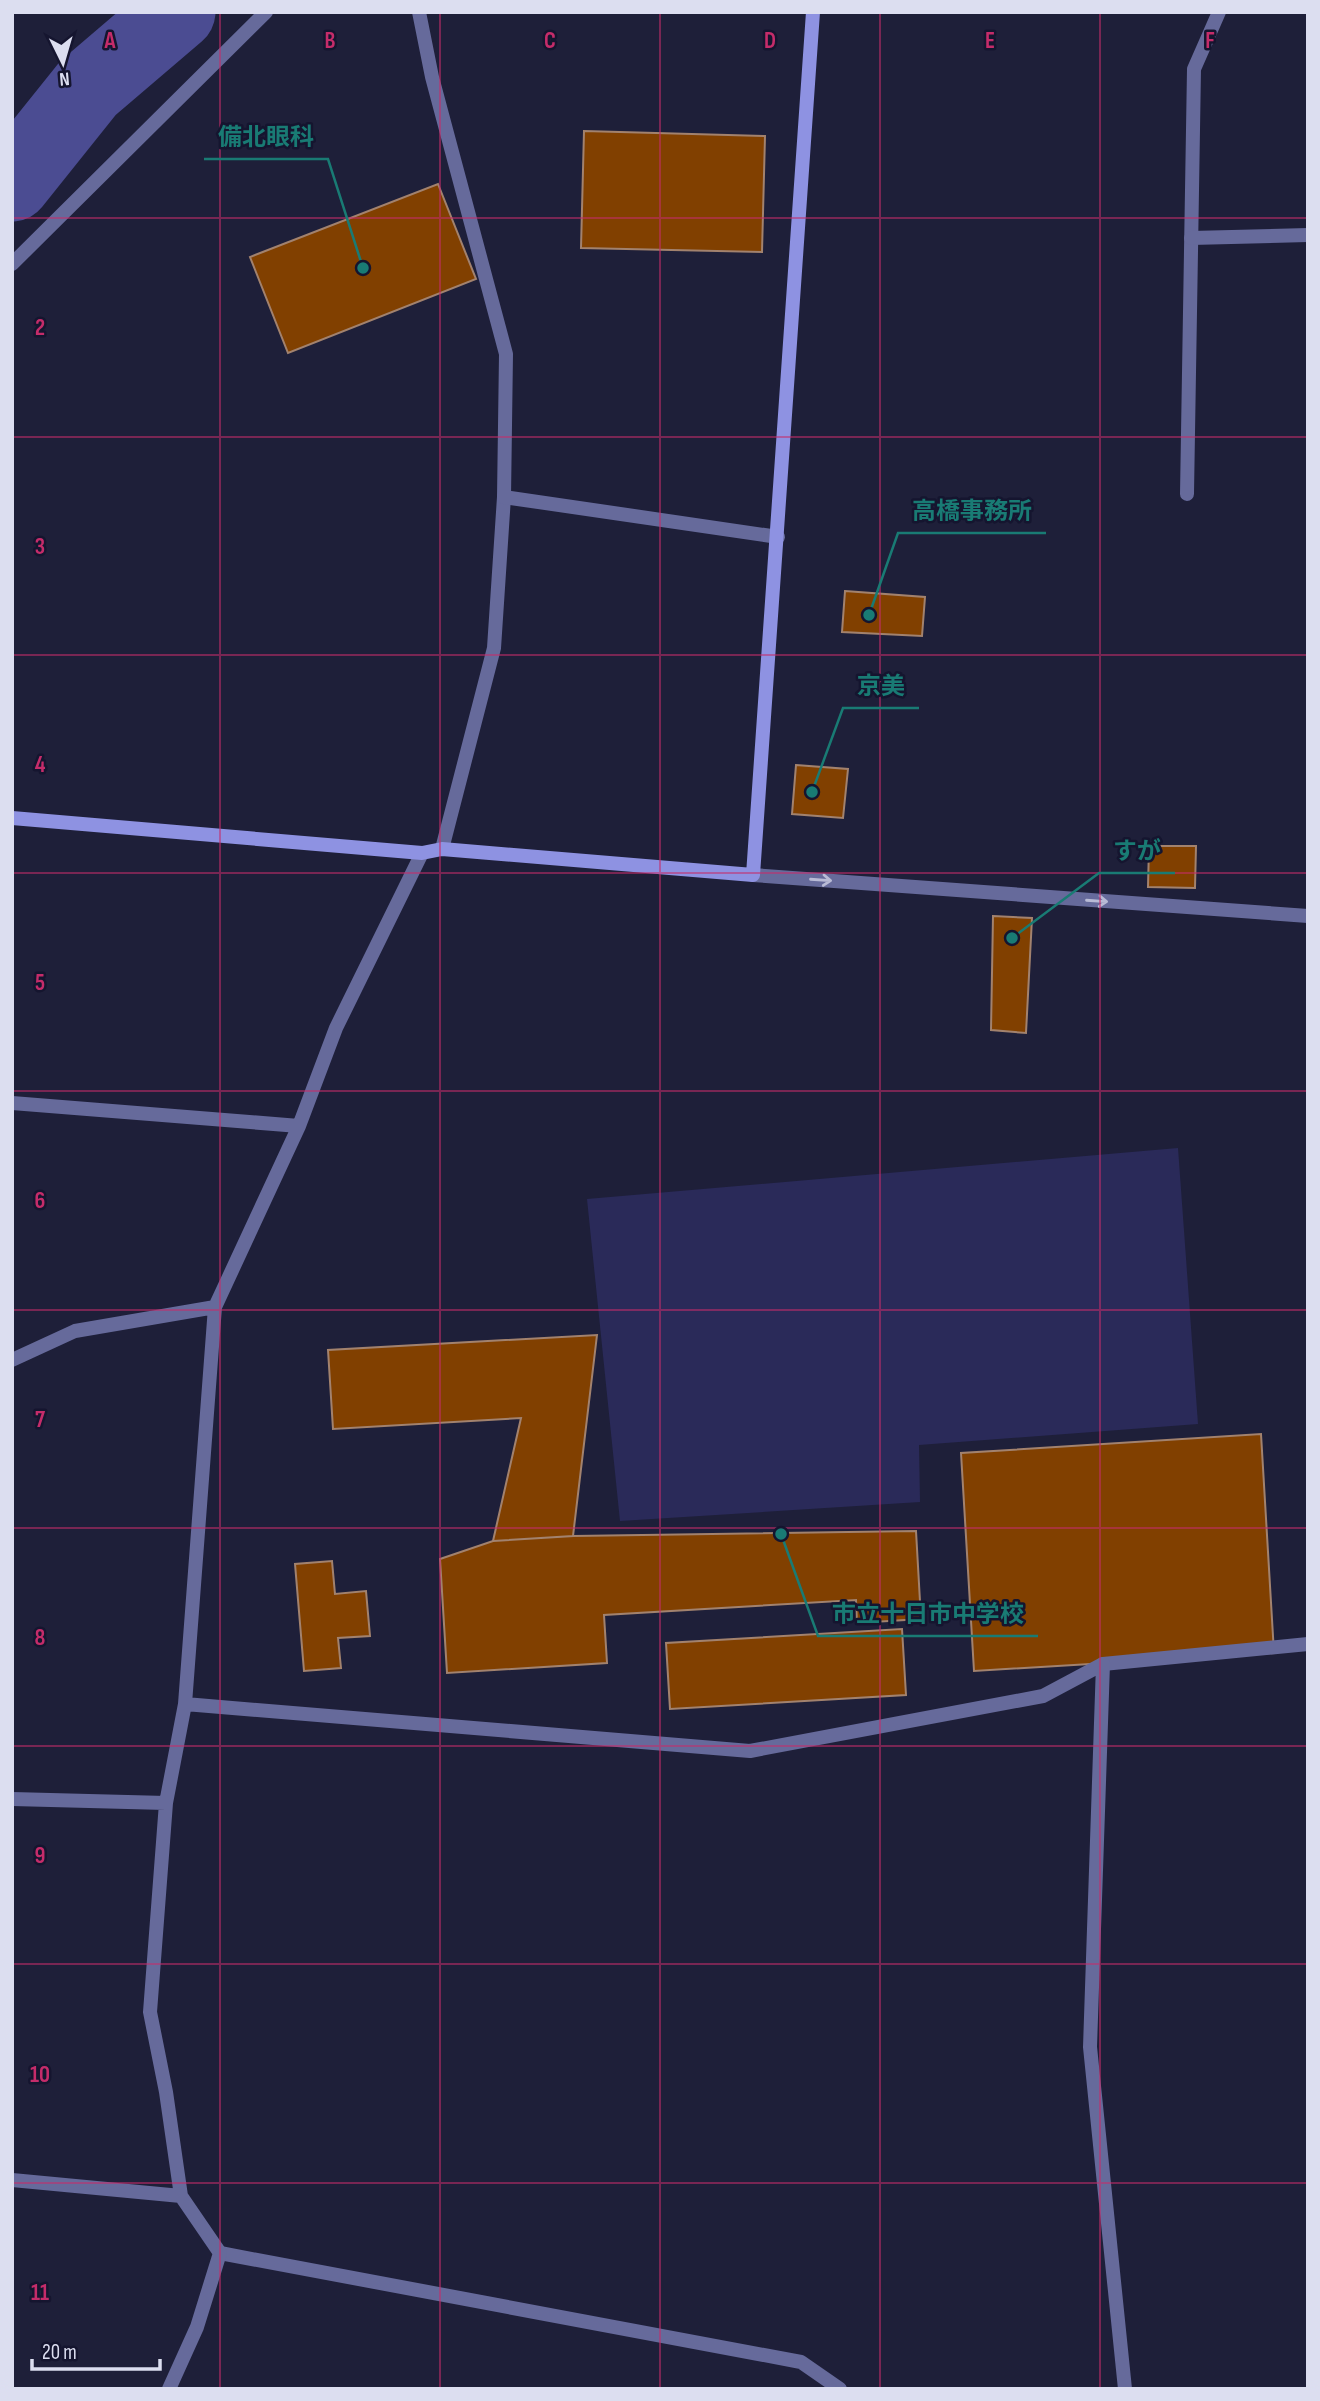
<svg xmlns="http://www.w3.org/2000/svg" width="1320" height="2401" viewBox="0 0 1320 2401" font-family="'Sofia Sans Condensed','Noto Sans JP',sans-serif">
	<style>
		.green { fill: #2a2a59 }
		.lines { fill: none; stroke-linecap: round; stroke-linejoin: round }
		.river { stroke: #4b4c92; stroke-width: 77 }
		.building { fill: #814000; stroke: #a2826e; stroke-width: 2 }
		.lane { stroke: #666a9b; stroke-width: 14 }
		.street { stroke: #666a9b; stroke-width: 14 }
		.secondary { stroke: #8e92e2; stroke-width: 14 }
		.oneway { stroke: #b9bbd6 }
		.grid { fill: none; stroke: #c52c6a; stroke-width: 2; stroke-opacity: 0.55 }
		.grid-label { font-size: 23px; text-anchor: middle; font-weight: bold; fill: #c52c6a; stroke: #15152f; stroke-width: 5; stroke-linejoin: round; paint-order: stroke }
		.leader { fill: none; stroke: #197b74; stroke-width: 2.5 }
		.callout-dot { fill: #197b74; stroke: #15152f; stroke-width: 2.5 }
		.callout-label { font-size: 24px; text-anchor: middle; font-weight: bold; fill: #197b74; stroke: #15152f; stroke-width: 5; stroke-linejoin: round; paint-order: stroke }
	</style>
	<rect width="100%" height="100%" fill="#1e1f39"/>
	<path class="green" d="M1178,1148L1198,1424L919,1445L920,1502L620,1521L587,1199Z"/>
	<g class="lines">
		<path class="river" d="M12,183L88,88L177,12"/>
	</g>
	<path class="building" d="M584,131L765,136L762,252L581,248Z
		M438,184L476,279L288,353L250,257Z
		M845,591L925,597L922,636L842,632Z
		M796,765L848,769L843,818L792,814Z
		M1149,846H1196L1195,888L1148,887Z
		M993,916L1032,918L1026,1033L991,1030Z
		M597,1335L573,1536L493,1541L521,1418L333,1429L328,1350Z
		M1261,1434L1274,1653L974,1671L961,1453Z
		M916,1531L921,1619L857,1623L856,1600L604,1615L607,1663L447,1673L440,1559L493,1541L573,1536Z
		M332,1561L335,1594L366,1591L370,1636L338,1638L341,1668L304,1671L295,1564Z
		M902,1629L906,1695L670,1709L666,1643Z"/>
	<g class="lines">
		<path class="lane" d="M1187,494L1194,69L1219,12
			M442,849L494,648L504,497
			M1103,1664L1308,1644
			M220,2253L801,2362L840,2389"/>
		<path class="street" d="M419,12L432,77L506,354L504,497L778,537
			M1191,238L1308,235
			M12,264L266,12
			M753,875L1308,916
			M12,1103L299,1126
			M12,1360L75,1331L215,1307
			M1103,1664L1090,2047L1125,2389
			M185,1704L750,1751L1043,1696L1103,1664
			M12,1799L166,1803
			M12,2180L181,2196
			M169,2389L197,2327L220,2253L181,2196L166,2092L150,2012L166,1803L185,1704L215,1307L299,1126L336,1028L422,853"/>
		<path class="secondary" d="M12,818L422,853L442,849L753,875L813,12"/>
	</g>
	<defs><path id="oneway-shaft" d="M-6 0H5M1.5-3L5.5 0L1.5 3" fill="none" stroke-width="1.6" stroke-linecap="round" stroke-linejoin="round" transform="scale(1.75)"/></defs>
	<g class="oneway">
		<use href="#oneway-shaft" transform="translate(821 880) rotate(4)"/>
		<use href="#oneway-shaft" transform="translate(1097 901) rotate(4)"/>
	</g>
	<path class="grid" d="M220,12V2389M440,12V2389M660,12V2389M880,12V2389M1100,12V2389M12,218H1308M12,437H1308M12,655H1308M12,873H1308M12,1091H1308M12,1310H1308M12,1528H1308M12,1746H1308M12,1964H1308M12,2183H1308"/>
	<g class="grid-label">
		<text x="110" y="48">A</text>
		<text x="330" y="48">B</text>
		<text x="550" y="48">C</text>
		<text x="770" y="48">D</text>
		<text x="990" y="48">E</text>
		<text x="1210" y="48">F</text>
		<text x="40" y="335">2</text>
		<text x="40" y="554">3</text>
		<text x="40" y="772">4</text>
		<text x="40" y="990">5</text>
		<text x="40" y="1208">6</text>
		<text x="40" y="1427">7</text>
		<text x="40" y="1645">8</text>
		<text x="40" y="1863">9</text>
		<text x="40" y="2082">10</text>
		<text x="40" y="2300">11</text>
	</g>
	<path class="leader" d="M363 268L328 159H204M869 615L898 533H1046M812 792L843 708H919M1012 938L1099 873H1175M781 1534L818 1636H1038"/>
	<g class="callout-dot">
		<circle cx="363" cy="268" r="7"/>
		<circle cx="869" cy="615" r="7"/>
		<circle cx="812" cy="792" r="7"/>
		<circle cx="1012" cy="938" r="7"/>
		<circle cx="781" cy="1534" r="7"/>
	</g>
	<g class="callout-label">
		<text x="266" y="145">備北眼科</text>
		<text x="972" y="519">高橋事務所</text>
		<text x="881" y="694">京美</text>
		<text x="1137" y="859">すが</text>
		<text x="928" y="1622">市立十日市中学校</text>
	</g>
	<rect width="1320" height="2401" fill="none" stroke="#dcdef0" stroke-width="28"/>
	<g transform="translate(63 63) rotate(175)" stroke="#15152f" stroke-width="5" paint-order="stroke">
	<path d="M0-5L12 26L0 18L-12 26Z" fill="#dcdef0"/>
	<text y="-10" font-size="19" font-weight="bold" text-anchor="middle" fill="#dcdef0">N</text>
	</g>
	<path d="M32 2359v10h128v-10" fill="none" stroke="#dcdef0" stroke-width="3.5"/>
	<text x="42" y="2359" font-size="21" fill="#dcdef0" stroke="#15152f" stroke-width="5" paint-order="stroke">20 m</text>
</svg>
